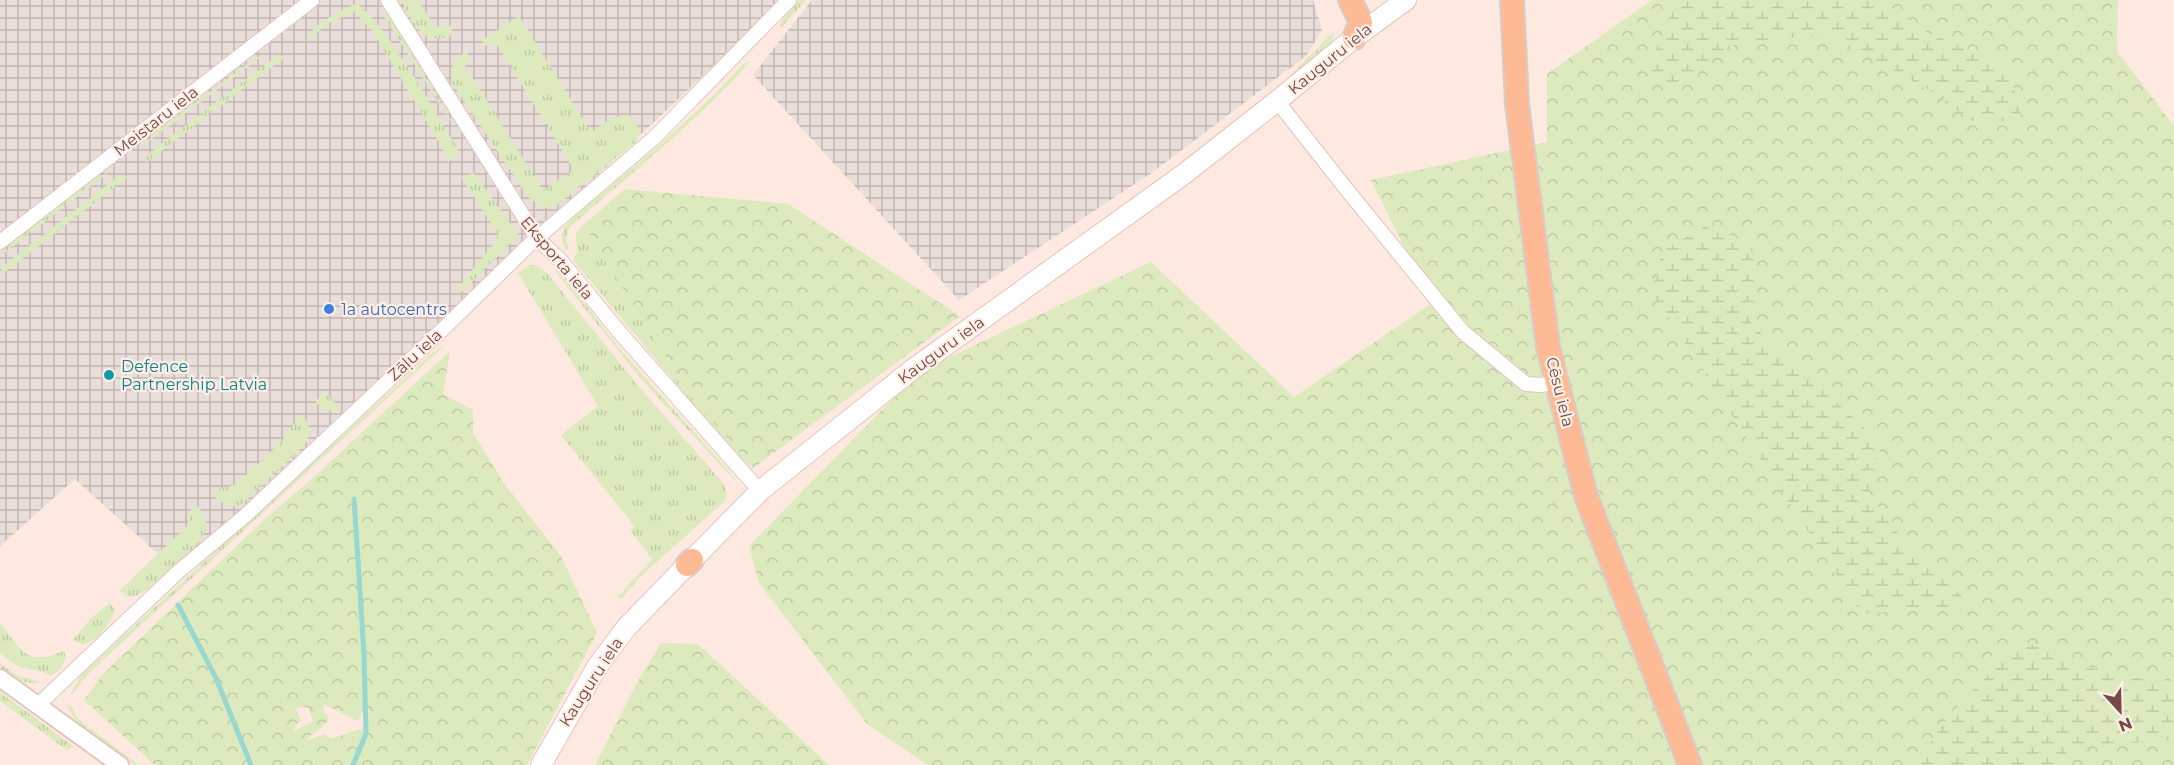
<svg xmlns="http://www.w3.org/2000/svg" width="2174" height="765" viewBox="0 0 2174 765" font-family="Montserrat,sans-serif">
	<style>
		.industrial { fill: url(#industrial-grid) }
		.grass { fill: url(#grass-tufts) }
		.forest { fill: url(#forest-crowns); fill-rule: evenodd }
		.wetland { fill: url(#wetland-marsh) }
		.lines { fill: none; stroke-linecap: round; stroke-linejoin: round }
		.stream { stroke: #99d8d1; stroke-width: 5 }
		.minor-casing { stroke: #e3c5be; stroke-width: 16 }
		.tertiary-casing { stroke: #e3c5be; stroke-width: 20 }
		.secondary-casing { stroke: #e8c4bb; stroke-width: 22 }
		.primary-casing { stroke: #d8cccb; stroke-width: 26 }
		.minor { stroke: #fff; stroke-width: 14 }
		.tertiary { stroke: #fff; stroke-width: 16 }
		.secondary { stroke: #fff; stroke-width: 20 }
		.primary { stroke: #feba95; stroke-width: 22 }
		.shop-dot { fill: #3f7fe0; stroke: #ffeee5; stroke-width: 2 }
		.culture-dot { fill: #0f9aa8; stroke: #ffeee5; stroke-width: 2 }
		.labels { text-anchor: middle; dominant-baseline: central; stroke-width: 4.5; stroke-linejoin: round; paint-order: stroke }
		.street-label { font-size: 16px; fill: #734a46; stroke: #ffeee5 }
		.shop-label { font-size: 16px; fill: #366cbe; stroke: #ffeee5; text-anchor: start }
		.culture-label { font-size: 16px; fill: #0d838f; stroke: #ffeee5; text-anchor: start }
	</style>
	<defs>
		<pattern id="industrial-grid" width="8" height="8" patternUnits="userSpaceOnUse" patternTransform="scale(1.5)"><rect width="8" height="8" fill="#eadedb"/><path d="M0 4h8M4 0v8" fill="none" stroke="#c2b6b3"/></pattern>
		<pattern id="grass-tufts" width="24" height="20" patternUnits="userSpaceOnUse" patternTransform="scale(1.5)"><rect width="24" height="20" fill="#dceabe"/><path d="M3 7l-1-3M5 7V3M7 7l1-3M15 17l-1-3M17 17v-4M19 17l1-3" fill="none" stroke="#c0caa5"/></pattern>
		<pattern id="forest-crowns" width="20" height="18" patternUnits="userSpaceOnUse" patternTransform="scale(1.5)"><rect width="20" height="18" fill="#dceabe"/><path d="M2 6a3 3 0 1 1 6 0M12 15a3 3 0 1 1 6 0" fill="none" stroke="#c0caa5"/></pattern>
		<pattern id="wetland-marsh" width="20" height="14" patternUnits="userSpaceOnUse" patternTransform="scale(1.5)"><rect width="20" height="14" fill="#dceabe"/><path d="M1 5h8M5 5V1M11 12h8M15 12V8" fill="none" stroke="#c0caa5"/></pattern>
	</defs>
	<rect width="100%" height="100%" fill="#fde9df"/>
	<path class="industrial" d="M0,0H783L178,572L75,479L0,546Z
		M812,0H1313L1322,30L1306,56L1150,174L959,300L753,75Z"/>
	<path class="grass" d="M400,0H418L435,27L448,24L452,28L453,34C423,50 413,21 400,0Z
		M799,0H806L780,29L783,18Z
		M356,4C379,12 443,124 459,151L448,163L441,146L373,32L355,12L331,22L306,41C309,27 342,8 356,4Z
		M387,12L462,140L383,15Z
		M519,16L591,132L610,119L628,114L635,122L640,130L636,142L556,206L543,208L528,197L451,81C451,69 453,55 467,52L469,57L468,63L464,64L543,190L574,170L496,43L483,46V40Z
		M1335,30L1330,47L1279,87Z
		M279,54L285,57L146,163L147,155Z
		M257,57H261L149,141L153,134Z
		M751,61C696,122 632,173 570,227L566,238L569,248L566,251L562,241L563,229L577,214L661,144L716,93L743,64Z
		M108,173L2,255L7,247L96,177Z
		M474,173L519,235L461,293L457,289L498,238L496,231L461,177Z
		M120,175L128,177L1,275L2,267Z
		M583,225L691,397L753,468L743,460L709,423L573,260L577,252L576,233Z
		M530,265H536L546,272L640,388L723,483L727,494L725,501L643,574L621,599L618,597L652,559L630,530L634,527L629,519L561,435L598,406L518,273Z
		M558,270L624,354L728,470L739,485L641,379L555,271Z
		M443,347L90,672L75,691L70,695L81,675L429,356L439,348Z
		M326,393L340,408L337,412L323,409L315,401Z
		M301,414C312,426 312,434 303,447L242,504L231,507L219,501L212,494L218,489L234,485L257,465L281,442Z
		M197,505C202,512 209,521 206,530C203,543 152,589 139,595C134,597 130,596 125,596L120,590L188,525L189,511Z
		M110,603L115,610C113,621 95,645 82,644C81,644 74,640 73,640L91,618Z
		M0,623C23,651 25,667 64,651L66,657L61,669L51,676L44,672L19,667L0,654Z
		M0,663L16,675L41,682C25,687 13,676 0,667Z
		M0,692L73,746L68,751L0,701Z
		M67,705L71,706L78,719L139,765H134C111,748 77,731 67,705Z"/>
	<path class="forest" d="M1652,0H2118L2117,51L2174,126V765H928L868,725L759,583L749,546L920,371L1151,262L1294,397L1432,303L1371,180L1547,142V74Z
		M625,189L788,204L960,316L753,468L691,397L583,225Z
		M450,351L443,394L473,410V433L505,485L561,556L597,633L527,765H155L84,700L103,674L265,519L314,477ZM324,704L355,720H359L362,712L366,711V727L330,739L325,734L306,741C312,731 325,729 329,718L323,709ZM308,707L313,721L294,731L296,724L301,721L296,708Z
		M661,643L698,644L829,765H595L638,681Z"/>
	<path class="wetland" d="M1684,0H1882L1924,31L2008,66L2023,122L1972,121L1934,93L1828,33L1729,46L1675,86L1647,72L1673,9Z
		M1706,226L1749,243L1758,273L1751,324L1882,444L1868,492L1905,543L1971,605L1862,614L1652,293L1662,251Z
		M2023,641L2113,676L2174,681V740L2073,747L2052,765H1917C1942,716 1984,679 2023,641Z"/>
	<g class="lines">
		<path class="stream" d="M178,605L216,678L251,765
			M353,765L366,734L364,654L354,499"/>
		<g class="minor-casing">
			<path id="minor" d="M388,0L537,238L562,262L621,334L760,491
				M1277,101L1347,190L1463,332L1526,384L1541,385L1557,382
				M0,242L312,0
				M37,706L178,572L246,515L442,330L529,245L655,137L789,0"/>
		</g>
		<g class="tertiary-casing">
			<path id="tertiary" d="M0,678L120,765"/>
		</g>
		<g class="secondary-casing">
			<path id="secondary" d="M692,560L760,491L913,369L1184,174L1277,101L1354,38L1406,0
				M541,765L597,667L626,628L687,565"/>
		</g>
		<g class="primary-casing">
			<path id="primary" d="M1350,0L1361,22L1354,38
				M1512,0L1517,104L1548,347L1586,496L1690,765
				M687,565L692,560"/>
		</g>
		<use href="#minor" class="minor"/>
		<use href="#tertiary" class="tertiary"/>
		<use href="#secondary" class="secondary"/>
		<use href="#primary" class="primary"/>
	</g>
	<circle class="shop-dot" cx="329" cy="309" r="6"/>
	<circle class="culture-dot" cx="109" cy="375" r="6"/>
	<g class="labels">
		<g class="street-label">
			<text transform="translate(1330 59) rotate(-39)">Kauguru iela</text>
			<text transform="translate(156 121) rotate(-38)">Meistaru iela</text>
			<text transform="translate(557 258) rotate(50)">Eksporta iela</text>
			<text transform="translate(941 350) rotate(-36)">Kauguru iela</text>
			<text transform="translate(415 355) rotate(-43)">Zāļu iela</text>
			<text transform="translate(1560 392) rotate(76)">Cēsu iela</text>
			<text transform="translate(591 682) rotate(-57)">Kauguru iela</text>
		</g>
		<g class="shop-label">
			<text x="341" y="309">1a autocentrs</text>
		</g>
		<g class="culture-label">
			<text x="121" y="366">Defence<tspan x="121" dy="18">Partnership Latvia</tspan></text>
		</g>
	</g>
	<g transform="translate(2120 711) rotate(158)" stroke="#ffeee5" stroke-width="4.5" paint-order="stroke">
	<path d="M0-4.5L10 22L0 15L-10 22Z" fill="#734a46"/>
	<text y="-9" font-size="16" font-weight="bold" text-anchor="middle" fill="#734a46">N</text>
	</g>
</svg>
